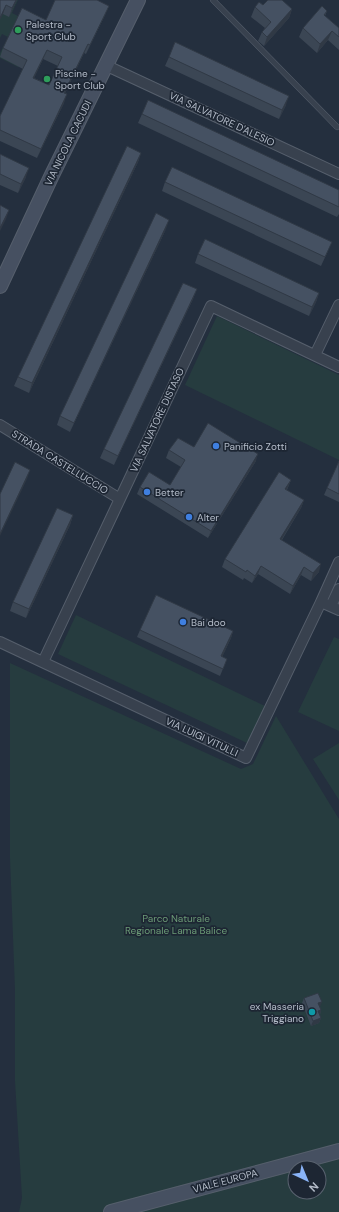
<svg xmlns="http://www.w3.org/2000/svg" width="339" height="1212" viewBox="0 0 339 1212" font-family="'DM Sans',sans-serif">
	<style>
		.green { fill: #263c3f; fill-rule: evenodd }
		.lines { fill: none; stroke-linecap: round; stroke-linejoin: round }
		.lane-casing { stroke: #565f6c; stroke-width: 6 }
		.street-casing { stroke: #565f6c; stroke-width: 12 }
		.secondary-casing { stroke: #565f6c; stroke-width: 16 }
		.lane { stroke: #38414e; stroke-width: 5 }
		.street { stroke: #38414e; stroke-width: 10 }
		.secondary { stroke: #465061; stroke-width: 14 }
		.wall { fill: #3b4654; fill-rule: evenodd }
		.shaded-wall { fill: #303945 }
		.building { fill: #455162; stroke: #303945; fill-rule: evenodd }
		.leisure-dot { fill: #2e9e5b; stroke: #1d2633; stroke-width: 1.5 }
		.shop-dot { fill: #3f7fe0; stroke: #1d2633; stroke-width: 1.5 }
		.culture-dot { fill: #0f9aa8; stroke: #1d2633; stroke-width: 1.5 }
		.labels { text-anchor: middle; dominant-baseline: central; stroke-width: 3.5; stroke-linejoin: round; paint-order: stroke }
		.poi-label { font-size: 10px; fill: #b4bcc9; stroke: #1d2633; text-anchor: start }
		.street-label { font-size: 10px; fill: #b4bcc9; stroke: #1d2633 }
		.park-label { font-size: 10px; fill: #6b9a76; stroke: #1d2633 }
	</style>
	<rect width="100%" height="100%" fill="#242f3e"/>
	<path class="green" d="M0,0H18L12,13L38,26L18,67L0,58V53L8,37L2,34L0,38Z
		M217,316L339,375V460L185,385Z
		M76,615L265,706L247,743L58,654Z
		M334,637L339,639V731L298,712Z
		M10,663L241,769L253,764L276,716L339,819V1212H19L22,1198L15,1081V990L10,858ZM295,1168H319V1192H295Z
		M339,743V800L313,759Z"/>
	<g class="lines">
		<g class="lane-casing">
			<path id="lane" d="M213,0L337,127"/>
		</g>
		<g class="street-casing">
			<path id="street" d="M105,65L339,174
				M315,355L339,305
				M0,425L120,499
				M321,602L339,610
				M331,606L339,589
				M0,642L246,758L321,602L339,562
				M43,662L211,306L339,367"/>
		</g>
		<g class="secondary-casing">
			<path id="secondary" d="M0,286L51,177L138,0
				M111,1212L339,1151"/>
		</g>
		<use href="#lane" class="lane"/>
		<use href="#street" class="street"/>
		<use href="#secondary" class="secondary"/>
	</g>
	<path class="wall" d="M0,0H17L9,17L3,14Z
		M263,5L292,9L289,18L264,46L258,41L262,32L265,28L251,17L255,7Z
		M109,6L105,15L86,54L84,53L65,93L64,103L37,158L0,141V116L23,69L0,57L3,48L46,20ZM43,59L58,66L49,85L34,78Z
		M327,11L325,16L339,28V50L328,40L317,53L299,37L303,28Z
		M169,57L286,105L279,119L165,66Z
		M142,114L339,190V214L337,217L138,123Z
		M141,153L138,162L29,393L14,386L18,377Z
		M0,154L26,177L18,193L0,185Z
		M165,182L328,251L321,266L162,191Z
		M166,229L70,432L57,425L60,416Z
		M198,254L319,293L316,302L309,316L195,263Z
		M197,289L193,299L114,465L100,458L104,449Z
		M194,447L256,461L208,538L137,494L140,487L170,485L181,467L166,458L169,450Z
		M339,461V502L324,495L327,488Z
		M291,480L287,490L304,500L301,508L282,540L319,572L311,581L301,575L290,594L258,574L252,583L244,578L243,580L222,567L225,559Z
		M73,515L70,525L26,618L10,611L13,602Z
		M140,630L233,631L231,638L222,657L227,659L220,676L137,637Z
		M304,998L320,1007L321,1010L320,1015L321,1018L319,1023L311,1026L302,1003Z"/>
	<path class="shaded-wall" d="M16,0H17L9,17L12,8Z
		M6,5L3,14L0,20V18Z
		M109,6L105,15L86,54L90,45Z
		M292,9L289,18L264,46L267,37Z
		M332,31L328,40L317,53L320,44Z
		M88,44L84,53L61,102L64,93Z
		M47,50L43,59L30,87L33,78Z
		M67,94L64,103L37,158L41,149Z
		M289,96L286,105L279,119L282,110Z
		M141,153L138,162L29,393L32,383Z
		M29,168L26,177L18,193L21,184Z
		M9,210L6,219L0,231V228Z
		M169,220L166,229L70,432L74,423Z
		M197,289L193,299L114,465L118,456Z
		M319,293L316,302L309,316L312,307Z
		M258,454L256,461L208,538L211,531Z
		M30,470L27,479L0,536V534Z
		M291,480L288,487L282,496L285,489Z
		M304,500L301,508L277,547L280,539Z
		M73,515L70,525L26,618L29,609Z
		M321,564L319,572L311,581L313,573Z
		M261,566L258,574L252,583L255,576Z
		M304,567L301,575L290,594L293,586Z
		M233,631L231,638L219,664L221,656Z
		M322,1002L320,1007L316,1008L318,1003Z
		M321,1010L320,1015L318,1011Z
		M321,1018L319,1023L311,1026L313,1021Z"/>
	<path class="building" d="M0,0H16L12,8L6,5L0,18Z
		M55,0H97L109,6L90,45L88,44L64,93L67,94L41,149L0,130V116L27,60L3,48L22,8L46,20ZM47,50L62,57L49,85L33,78Z
		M268,0H282L292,9L267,37L262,32L271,22L255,7L259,2L263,5Z
		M322,6L327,11L324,15L339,28V37L332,31L320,44L303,28Z
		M175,42L289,96L282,110L169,57Z
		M148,100L339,190V207L142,114Z
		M127,146L141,153L32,383L18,377Z
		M0,154L29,168L21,184L0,174Z
		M172,167L332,242L325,257L165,182Z
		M0,205L9,210L0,228Z
		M156,213L169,220L74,423L60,416Z
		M205,239L319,293L312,307L198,254Z
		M183,283L197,289L118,456L104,449Z
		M208,423L258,454L211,531L140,487L149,472L170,485L185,460L169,450L178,438L194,447Z
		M339,461V494L327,488Z
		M15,462L30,470L0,534V494Z
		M279,472L291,480L285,489L304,500L280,539L321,564L313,573L304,567L293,586L261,566L255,576L247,570L246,572L225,559Z
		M57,508L73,515L29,609L13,602Z
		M156,595L233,631L221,656L227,659L223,669L140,630Z
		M318,993L322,1002L318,1003L321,1010L318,1011L321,1018L313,1021L304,998Z"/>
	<g class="leisure-dot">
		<circle cx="18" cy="30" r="4"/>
		<circle cx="47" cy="79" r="4"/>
	</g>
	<g class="shop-dot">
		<circle cx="216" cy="446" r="4"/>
		<circle cx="147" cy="492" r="4"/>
		<circle cx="189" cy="517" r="4"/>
		<circle cx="183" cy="622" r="4"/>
	</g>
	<circle class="culture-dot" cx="312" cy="1012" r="4"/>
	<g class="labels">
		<g class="poi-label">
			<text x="26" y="24">Palestra -<tspan x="26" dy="12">Sport Club</tspan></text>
			<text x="55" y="73">Piscine -<tspan x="55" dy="12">Sport Club</tspan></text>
			<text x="224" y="446">Panificio Zotti</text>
			<text x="155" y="492">Better</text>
			<text x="197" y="517">Alter</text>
			<text x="191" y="622">Bai doo</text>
			<text x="304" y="1006" text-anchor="end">ex Masseria<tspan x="304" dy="12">Triggiano</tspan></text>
		</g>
		<g class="street-label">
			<text transform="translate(222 119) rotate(25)">VIA SALVATORE D'ALESIO</text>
			<text transform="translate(68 143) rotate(-64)">VIA NICOLA CACUDI</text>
			<text transform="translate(157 420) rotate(-65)">VIA SALVATORE DISTASO</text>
			<text transform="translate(60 462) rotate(32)">STRADA CASTELLUCCIO</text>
			<text transform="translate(202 737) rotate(25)">VIA LUIGI VITULLI</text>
			<text transform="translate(225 1181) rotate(-15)">VIALE EUROPA</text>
		</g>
		<g class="park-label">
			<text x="176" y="918">Parco Naturale<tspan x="176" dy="12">Regionale Lama Balice</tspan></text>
		</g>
	</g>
	<g transform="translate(307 1180) rotate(136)"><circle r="19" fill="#1d2633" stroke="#59626f"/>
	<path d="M0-3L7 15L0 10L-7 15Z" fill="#8ab4f8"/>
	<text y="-6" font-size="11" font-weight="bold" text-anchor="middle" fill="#b4bcc9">N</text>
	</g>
</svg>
